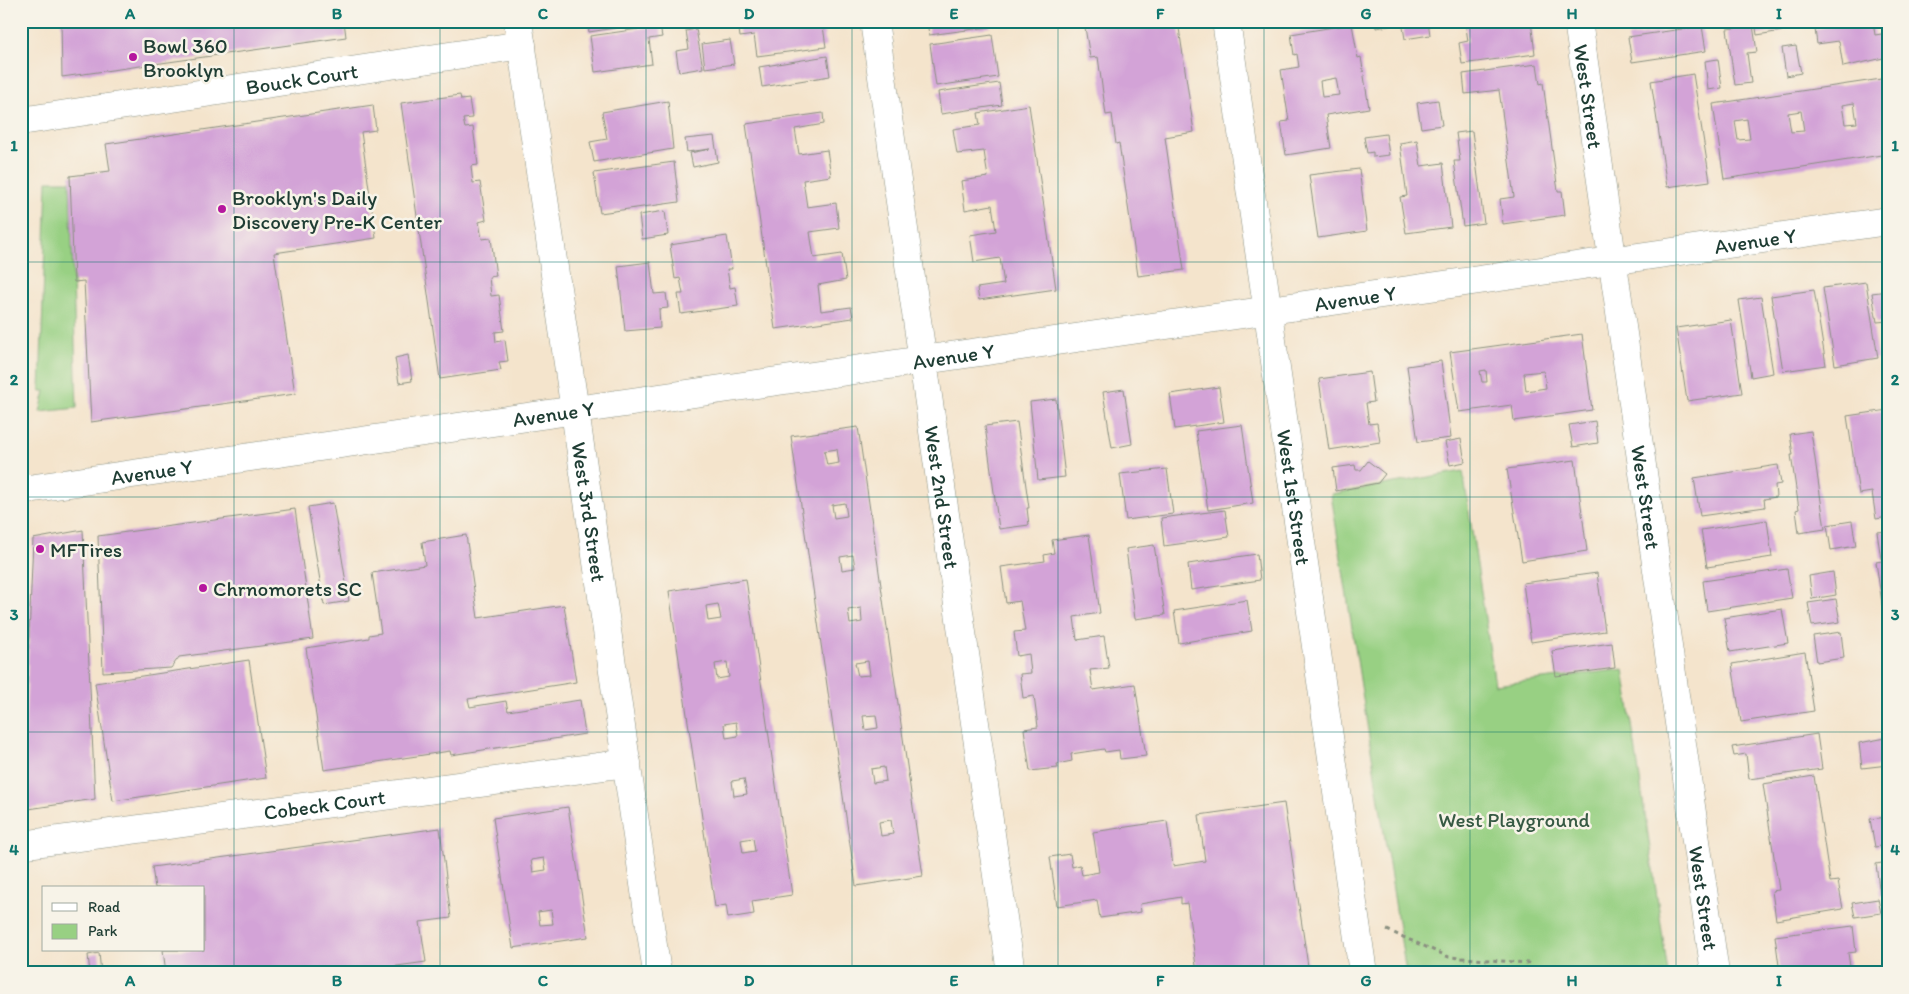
<svg xmlns="http://www.w3.org/2000/svg" width="1909" height="994" viewBox="0 0 1909 994" font-family="Itim,sans-serif">
	<style>
		.green { fill: #98d083; stroke: #5c865c }
		.building { fill: #d3a3d7; fill-rule: evenodd }
		.lines { fill: none; stroke-linecap: round; stroke-linejoin: round }
		.minor-casing { stroke: #8a9080; stroke-width: 29 }
		.path { stroke: #8a9080; stroke-width: 3; stroke-dasharray: 4 4; stroke-linecap: butt }
		.minor { stroke: #fff; stroke-width: 28 }
		.grid { fill: none; stroke: #0f766e; stroke-width: 1; stroke-opacity: 0.55 }
		.poi-dot { fill: #b5179e; stroke: #f7f3e8; stroke-width: 2 }
		.labels { text-anchor: middle; dominant-baseline: central; stroke-width: 5; stroke-linejoin: round; paint-order: stroke }
		.poi-label { font-size: 21px; fill: #1f3d34; stroke: #f7f3e8; text-anchor: start }
		.street-label { font-size: 21px; fill: #1f3d34; stroke: #f7f3e8 }
		.park-label { font-size: 21px; fill: #375a44; stroke: #f7f3e8 }
		.neatline { fill: none; stroke: #0f766e; stroke-width: 2 }
		.grid-label { font-size: 16px; text-anchor: middle; font-weight: bold; fill: #0f766e }
	</style>
	<rect width="100%" height="100%" fill="#f7f3e8"/>
	<filter id="ink" filterUnits="userSpaceOnUse"><feTurbulence type="fractalNoise" baseFrequency=".02" numOctaves="2"/><feDisplacementMap in="SourceGraphic" scale="10" xChannelSelector="R" yChannelSelector="G"/><feConvolveMatrix kernelMatrix="1 2 1 2 8 2 1 2 1" color-interpolation-filters="sRGB"/></filter>
	<filter id="wash" filterUnits="userSpaceOnUse"><feTurbulence type="fractalNoise" baseFrequency=".0096" numOctaves="4" result="noise"/><feDisplacementMap in="SourceGraphic" scale="20" xChannelSelector="R" yChannelSelector="G"/><feGaussianBlur stdDeviation="1.12" result="paint"/><feColorMatrix in="noise" values="0 0 0 0 0 0 0 0 0 0 0 0 0 0 0 0 0 1.4 0 .05"/><feComposite in="paint" operator="in"/></filter>
	<g filter="url(#wash)">
		<rect width="100%" height="100%" fill="#f4e4cc"/>
		<path class="green" d="M47,181H70L77,408L40,412L45,391H40Z
			M1463,471L1495,685L1624,669L1668,973H1406L1331,494Z"/>
		<g id="blocks">
			<path class="building" d="M61,21H344L346,37L62,77Z
				M587,21H620L621,27L589,32Z
				M634,21H654V22L634,25Z
				M738,21H814L815,27L823,26L826,47L757,56L754,35L740,37Z
				M927,21H990V27L929,35Z
				M1084,21H1178L1194,132L1165,137L1184,270L1138,276L1119,143L1116,144L1112,114L1106,115L1098,57L1090,58Z
				M1375,21H1401V24L1376,28Z
				M1402,21H1428L1430,35L1405,39Z
				M1465,21H1531L1535,54L1462,64L1459,43L1468,41Z
				M1630,21H1656V22L1630,26Z
				M1755,21H1780L1782,31L1757,35Z
				M1863,21H1873L1875,35L1888,33V57L1843,67L1839,41L1817,44L1815,29Z
				M1352,24L1358,58L1361,57L1369,108L1326,115L1331,148L1286,155L1281,122L1289,121L1281,70L1299,67L1297,54L1294,55L1291,34ZM1336,78L1339,95L1322,97L1320,81Z
				M1753,25L1757,52L1747,53L1751,83L1735,85L1727,29Z
				M660,26L662,37L649,39L652,64L595,72L590,36Z
				M1702,26L1706,51L1632,62L1628,37Z
				M696,29L703,68L679,72L676,51L689,49L686,31Z
				M992,35L998,77L936,86L930,44Z
				M730,40L734,64L705,68L702,44Z
				M1796,46L1801,73L1786,76L1782,48Z
				M827,56L830,76L762,87L759,67Z
				M1718,59L1722,88L1708,90L1705,61Z
				M1537,64L1540,84L1543,83L1558,191H1562L1565,215L1503,224L1500,199L1514,197L1499,90L1465,94L1463,74Z
				M1693,74L1710,181L1667,187L1651,81Z
				M1888,78V154L1724,179L1713,104ZM1854,103L1857,123L1845,124L1842,105ZM1801,111L1804,131L1791,132L1788,113ZM1747,119L1750,139L1738,140L1735,121Z
				M999,83L1002,105L941,114L938,92Z
				M460,95L461,100L469,99L472,118L463,119L465,128L473,127L478,165L471,166L472,175L473,183L480,182L486,220L479,222L482,239L491,238L496,276L489,277L491,296L499,295L504,331L495,332L496,342L505,340L508,361L499,362L501,370L440,379L401,103Z
				M1438,100L1442,125L1421,128L1417,103Z
				M668,101L673,149L594,162L590,142L607,139L602,112Z
				M373,105L376,130L361,132L376,238L274,253L295,394L91,422L84,281L74,282L70,176L110,171L106,144Z
				M1029,105L1056,289L979,300L977,288L1004,284L1000,258L974,262L970,235L996,231L992,205L965,210L961,181L988,177L986,165L984,151L957,154L953,129L980,125L978,113Z
				M823,113L824,124L795,129L799,154L827,150L831,176L803,180L807,207L836,203L839,228L810,232L814,258L842,254L846,280L818,285L821,311L851,307L853,318L775,329L746,124Z
				M1472,131L1484,223L1463,226L1454,161H1460L1456,133Z
				M1386,134L1389,155L1373,157V152L1367,153L1364,137Z
				M714,136L718,162L693,167L690,153L710,149L687,152L685,139Z
				M1417,140L1421,166L1443,163L1451,227L1406,233L1400,197L1407,196L1400,143Z
				M674,162L679,202L600,213L594,173Z
				M1359,169L1367,231L1318,238L1309,175Z
				M665,211L668,235L642,239L639,215Z
				M727,236L732,269H727L730,288L735,287L738,306L681,314L678,294H683L680,278L675,279L670,245Z
				M650,262L654,294L666,293L668,308L659,309L660,328L625,331L618,266Z
				M1866,282L1878,358L1835,365L1823,288Z
				M1814,290L1826,365L1783,371L1771,296Z
				M1888,291V321L1877,322L1872,293Z
				M1761,297L1773,373L1751,377L1739,300Z
				M1731,320L1742,393L1687,401L1676,328Z
				M1582,334L1592,410L1514,421L1512,405L1459,412L1450,352ZM1486,370L1487,382H1482L1480,371ZM1544,371L1546,388L1526,391L1524,373Z
				M408,355L412,381L399,383L395,358Z
				M1441,361L1451,438L1418,442L1407,366Z
				M1370,372L1374,402L1366,403L1369,424L1377,423L1380,442L1329,450L1319,379Z
				M1219,387L1224,422L1175,429L1170,394Z
				M1124,389L1132,444L1112,448L1103,392Z
				M1056,399L1065,477L1038,480L1030,402Z
				M1888,410V517L1876,519L1872,492L1859,494L1847,416Z
				M1595,421L1598,443L1573,447L1569,425Z
				M1017,422L1029,508H1027L1029,525L999,529L985,426Z
				M1242,425L1253,503L1208,510L1196,431Z
				M858,427L923,876L856,886L791,436ZM837,449L839,463L827,465L824,451ZM845,503L847,516L834,518L832,505ZM853,555L855,568L842,570L840,557ZM861,608L862,622L850,624L848,610ZM868,661L870,675L858,676L855,663ZM876,715L878,728L865,730L863,716ZM884,767L886,781L873,783L871,769ZM891,820L893,834L881,836L879,822Z
				M1811,431L1825,529L1799,533L1796,510L1799,509L1791,455H1793L1790,434Z
				M1461,439L1465,462L1450,465L1445,442Z
				M1575,460L1587,551L1522,561L1507,469Z
				M1368,461L1385,474L1378,483L1336,491L1333,468L1355,465L1356,470H1361Z
				M1778,465L1781,484L1775,485L1776,497L1764,499L1765,507L1700,516L1694,478Z
				M1167,469L1173,514L1126,520L1120,474Z
				M333,503L349,601L324,605L308,507Z
				M295,509L313,639L179,657L171,668L103,672L98,536Z
				M1225,510L1229,537L1164,546L1161,518Z
				M1767,520L1772,557L1707,567L1701,530Z
				M1852,521L1856,546L1831,550L1827,525Z
				M83,530L95,799L22,810L33,539Z
				M1888,531V558L1881,559L1877,532Z
				M466,535L478,618L564,605L576,682L468,699L470,707L506,701L508,711L580,700L585,734L451,755L450,751L324,770L306,648L369,638V635L381,633L372,573L425,565L422,542Z
				M1089,535L1100,613L1074,617L1077,640L1104,636L1109,668L1090,670L1093,690L1135,684L1146,756L1120,759L1119,750L1105,752L1104,749L1071,754L1072,761L1057,764L1058,768L1030,771L1024,729L1038,727L1034,696L1023,698L1020,674L1031,673L1029,654L1017,656L1014,632L1025,631L1020,601L1006,603L1001,567L1045,561L1044,555L1054,553L1052,540Z
				M1154,545L1165,615L1135,619L1126,549Z
				M1257,554L1260,580L1191,590L1188,564Z
				M1888,560V637L1887,638L1876,562Z
				M1787,569L1792,598L1707,611L1703,581Z
				M1833,572L1836,595L1812,599L1809,576Z
				M1597,573L1605,631L1531,642L1523,583Z
				M746,579L792,895L752,901L754,914L728,918L726,905L715,907L669,591ZM718,604L721,619L708,621L706,606ZM727,662L729,677L717,679L715,664ZM736,722L738,736L726,738L724,724ZM744,779L747,794L734,796L732,781ZM753,838L755,851L743,853L741,840Z
				M1836,599L1840,622L1812,626L1808,603Z
				M1247,600L1252,631L1179,643L1174,611Z
				M1782,609L1788,643L1730,652L1724,618Z
				M1841,632L1844,658L1817,662L1813,636Z
				M1612,643L1615,668L1556,676L1552,651Z
				M1805,652L1814,711L1741,722L1732,664Z
				M249,660L266,778L113,801L95,683Z
				M1817,734L1822,769L1749,779L1746,754L1734,756L1732,747Z
				M1886,738L1888,765L1862,768L1859,743Z
				M1814,776L1830,882L1838,881L1843,909L1776,920L1772,891L1779,890L1763,784Z
				M1284,803L1309,973H1197L1187,903L1181,904V897L1140,904L1141,912L1100,918L1097,900L1057,906L1050,857L1070,854L1072,867L1080,865L1082,875L1099,872L1093,832L1167,821L1173,866L1205,861L1199,815Z
				M568,807L588,937L513,948L493,818ZM544,858L546,870L533,872L531,860ZM551,910L553,924L540,925L538,912Z
				M1888,817V845L1875,847L1870,819Z
				M440,828L451,918L420,922L426,962L347,973H166L163,950H204V888H155L152,867Z
				M1888,862V894L1880,895L1876,864Z
				M1878,899L1881,913L1855,917L1852,903Z
				M1888,907V935H1886L1882,908Z
				M1853,926L1856,952L1848,953L1851,973H1780L1775,936Z
				M99,953L101,973H90L88,955Z
				M616,967L617,973H586V972Z"/>
		</g>
	</g>
	<g filter="url(#ink)">
		<use href="#blocks" fill-opacity="0" stroke="#8a9080" stroke-width="1"/>
		<g class="lines">
			<g class="minor-casing">
				<g id="minor">
					<path id="s1" d="M518,21L657,973"/>
					<path id="s2" d="M874,21L1011,973"/>
					<path id="s3" d="M1226,21L1363,973"/>
					<path id="s4" d="M1578,21L1715,973"/>
					<path id="s5" d="M21,121L522,45"/>
					<path id="s6" d="M21,490L1888,221"/>
					<path id="s7" d="M21,845L627,763"/>
				</g>
			</g>
			<path class="path" d="M1387,930L1449,957L1528,963L1530,973"/>
			<use href="#minor" class="minor"/>
		</g>
	</g>
	<path class="grid" d="M234,21V973M440,21V973M646,21V973M852,21V973M1058,21V973M1264,21V973M1470,21V973M1676,21V973M21,262H1888M21,497H1888M21,732H1888"/>
	<g class="poi-dot">
		<circle cx="133" cy="57" r="5"/>
		<circle cx="222" cy="209" r="5"/>
		<circle cx="40" cy="549" r="5"/>
		<circle cx="203" cy="588" r="5"/>
	</g>
	<g class="labels">
		<g class="poi-label">
			<text x="143" y="45">Bowl 360<tspan x="143" dy="24">Brooklyn</tspan></text>
			<text x="232" y="197">Brooklyn's Daily<tspan x="232" dy="24">Discovery Pre-K Center</tspan></text>
			<text x="50" y="549">MFTires</text>
			<text x="213" y="588">Chrnomorets SC</text>
		</g>
		<g class="street-label">
			<text stroke="none"><textPath href="#s5" startOffset="284">Bouck Court</textPath></text>
			<text stroke="none"><textPath href="#s4" startOffset="76">West Street</textPath></text>
			<text stroke="none"><textPath href="#s6" startOffset="1752">Avenue Y</textPath></text>
			<text stroke="none"><textPath href="#s6" startOffset="1348">Avenue Y</textPath></text>
			<text stroke="none"><textPath href="#s6" startOffset="942">Avenue Y</textPath></text>
			<text stroke="none"><textPath href="#s6" startOffset="538">Avenue Y</textPath></text>
			<text stroke="none"><textPath href="#s6" startOffset="132">Avenue Y</textPath></text>
			<text stroke="none"><textPath href="#s2" startOffset="481">West 2nd Street</textPath></text>
			<text stroke="none"><textPath href="#s3" startOffset="481">West 1st Street</textPath></text>
			<text stroke="none"><textPath href="#s4" startOffset="481">West Street</textPath></text>
			<text stroke="none"><textPath href="#s1" startOffset="496">West 3rd Street</textPath></text>
			<text stroke="none"><textPath href="#s7" startOffset="306">Cobeck Court</textPath></text>
			<text stroke="none"><textPath href="#s4" startOffset="886">West Street</textPath></text>
		</g>
		<g class="park-label">
			<text x="1514" y="819">West Playground</text>
		</g>
	</g>
	<rect width="1909" height="994" fill="none" stroke="#f7f3e8" stroke-width="55"/>
	<rect x="42" y="886" width="162" height="65" fill="#f7f3e8" stroke="#a1aaa0"/>
	<rect x="52" y="903" width="25" height="8" fill="#ffffff" stroke="#a1aaa0"/>
	<text x="88" y="912" font-size="15" fill="#1f3d34">Road</text>
	<rect x="52" y="924" width="25" height="15" fill="#98d083" stroke="#a1aaa0"/>
	<text x="88" y="936" font-size="15" fill="#1f3d34">Park</text>
	<rect x="28" y="28" width="1854" height="938" class="neatline"/>
	<g class="grid-label">
		<text x="130" y="19">A</text>
		<text x="337" y="19">B</text>
		<text x="543" y="19">C</text>
		<text x="749" y="19">D</text>
		<text x="954" y="19">E</text>
		<text x="1160" y="19">F</text>
		<text x="1366" y="19">G</text>
		<text x="1572" y="19">H</text>
		<text x="1779" y="19">I</text>
		<text x="14" y="151">1</text>
		<text x="1895" y="151">1</text>
		<text x="14" y="385">2</text>
		<text x="1895" y="385">2</text>
		<text x="14" y="620">3</text>
		<text x="1895" y="620">3</text>
		<text x="14" y="855">4</text>
		<text x="1895" y="855">4</text>
		<text x="130" y="986">A</text>
		<text x="337" y="986">B</text>
		<text x="543" y="986">C</text>
		<text x="749" y="986">D</text>
		<text x="954" y="986">E</text>
		<text x="1160" y="986">F</text>
		<text x="1366" y="986">G</text>
		<text x="1572" y="986">H</text>
		<text x="1779" y="986">I</text>
	</g>
</svg>
